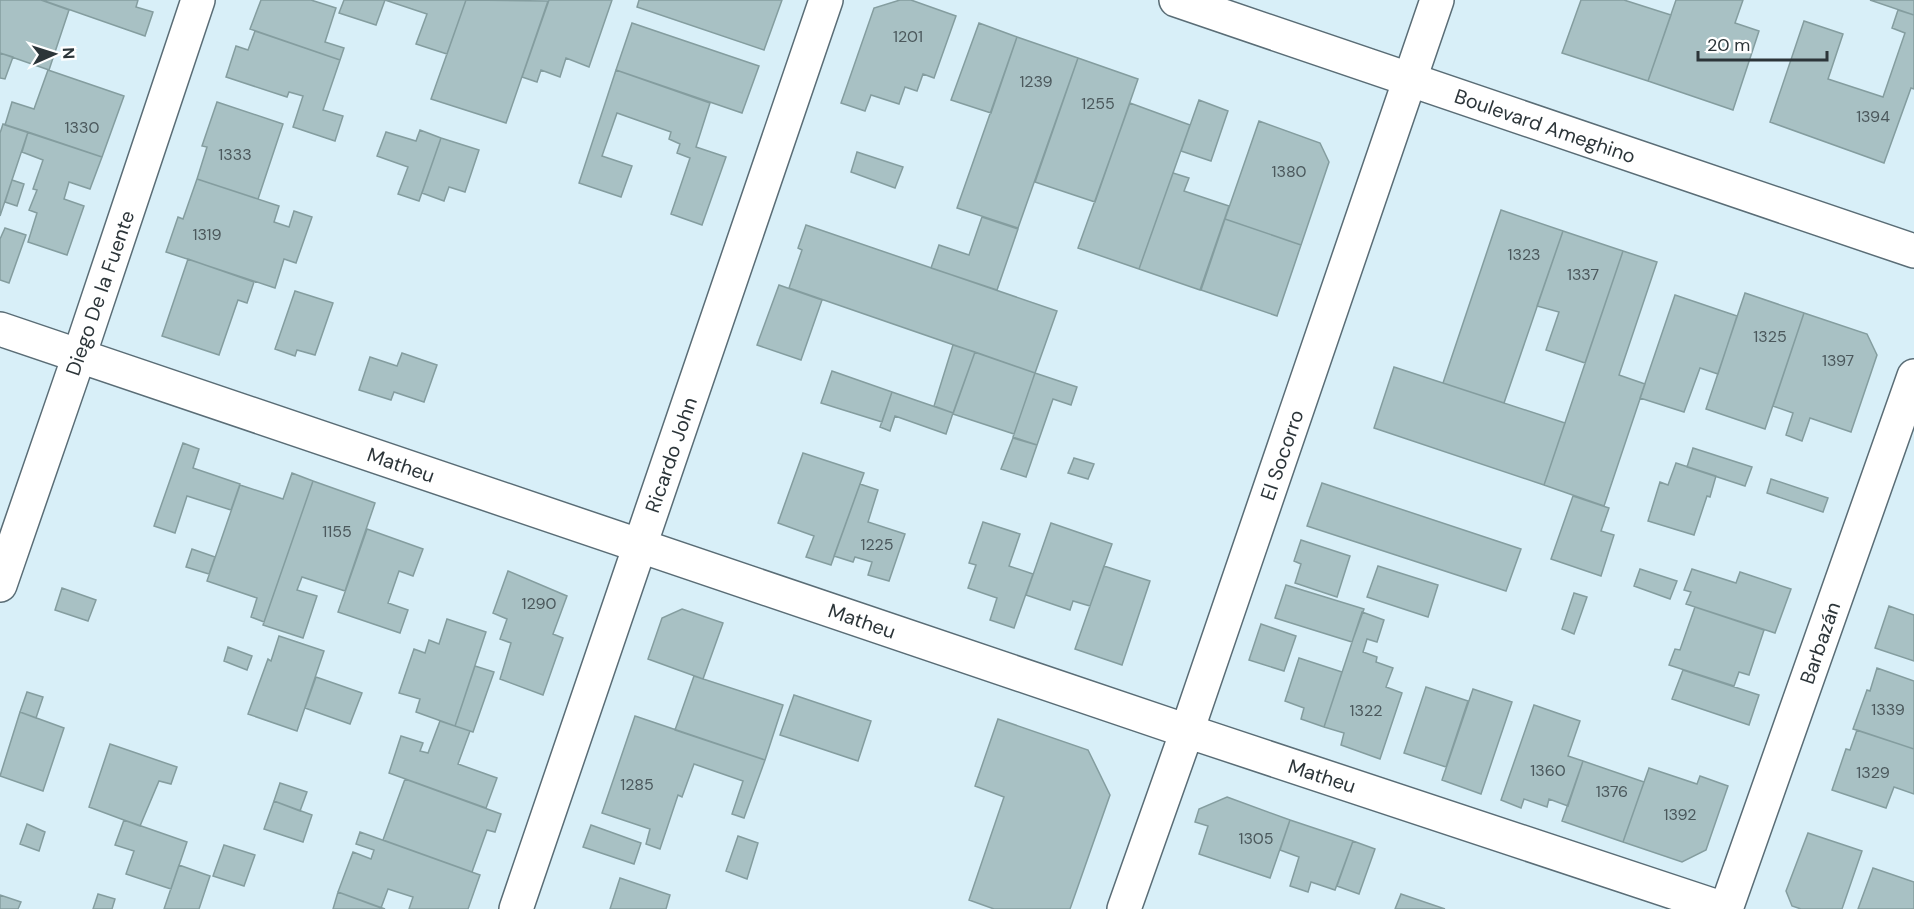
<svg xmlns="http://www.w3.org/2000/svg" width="1914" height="909" viewBox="0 0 1914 909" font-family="'DM Sans',sans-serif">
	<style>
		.building { fill: #a8c1c4; stroke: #849d9f; stroke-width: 1.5 }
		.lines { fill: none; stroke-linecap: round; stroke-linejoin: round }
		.minor-casing { stroke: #5a6d76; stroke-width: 36 }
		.major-casing { stroke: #5a6d76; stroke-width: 36 }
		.minor { stroke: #fff; stroke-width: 33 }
		.major { stroke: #fff; stroke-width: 33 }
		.labels { text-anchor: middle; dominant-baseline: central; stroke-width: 4.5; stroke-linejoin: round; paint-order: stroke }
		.number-label { font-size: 16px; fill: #4b585c }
		.street-label { font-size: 20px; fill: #2c3539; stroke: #fff }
	</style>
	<rect width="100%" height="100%" fill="#d8eff8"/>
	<path class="building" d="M0,0H41L69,10L49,70L0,53Z
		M42,0H138L136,7L153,12L145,36Z
		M261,0H311L336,8L325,42L344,48L340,60L250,29Z
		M344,0H385L376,25L339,13Z
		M385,0H466L447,54L416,44L427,14Z
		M466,0L548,1L506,123L431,99Z
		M549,0H612L589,67L566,58L560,77L541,70L537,82L522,77Z
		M639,0H782L764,50L637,7Z
		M900,0H911L956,16L934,78L923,74L917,91L905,87L899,104L871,95L865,111L841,103L874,8Z
		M1581,0H1624L1671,15L1648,81L1562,53Z
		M1676,0H1743L1735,23L1759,31L1733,110L1648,81Z
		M1870,0H1914V15Z
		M1898,10L1914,15V89L1911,88L1884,163L1770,122L1804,21L1843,34L1828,79L1883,97L1905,33L1892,28Z
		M632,23L759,66L742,113L616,70Z
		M979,23L1017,37L991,113L951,100Z
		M255,31L340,60L323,110L343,116L335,141L293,127L303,96L289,92L287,97L226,77L236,46L248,50Z
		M1017,37L1078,58L1018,228L957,208Z
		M0,53L13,57L5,79L0,78Z
		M1078,58L1138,79L1095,202L1035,182Z
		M48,70L124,96L102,157L5,125L12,102L34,109Z
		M616,70L710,103L696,147L726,157L702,225L671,214L690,158L677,153L680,144L669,139L671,132L617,113L602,156L632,166L621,197L579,183Z
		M1199,100L1228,111L1211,161L1181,151Z
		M217,102L283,124L258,199L197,179L207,147L202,146Z
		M1130,103L1190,125L1139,269L1078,248Z
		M1259,121L1320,143L1329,162L1301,245L1225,219Z
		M3,124L28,132L0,216V133Z
		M420,130L441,138L419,201L398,194L408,167L377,156L386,132L416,141Z
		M28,132L102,157L90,189L69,182L64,199L84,206L67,255L28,242L37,213L29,210L37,190L33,189L43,160L22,152Z
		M441,138L479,150L465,192L449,187L444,201L422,193Z
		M857,152L903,167L895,188L851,172Z
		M1173,173L1189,178L1184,191L1229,206L1200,290L1139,269Z
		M197,179L279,206L274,222L289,227L294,211L312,217L296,263L284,259L275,288L166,252L178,217L183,219Z
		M12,180L24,184L17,206L5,202Z
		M1501,210L1563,231L1504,403L1443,383Z
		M982,217L1018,229L997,290L931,268L939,245L969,255Z
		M1225,219L1301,245L1277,316L1201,290Z
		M806,225L1057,311L1035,373L789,288L802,250L798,248Z
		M5,228L26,235L9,283L0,280V239Z
		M1563,231L1623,251L1585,363L1546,350L1559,312L1537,306Z
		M1623,251L1657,262L1619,375L1645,384L1604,506L1544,485Z
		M188,259L254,282L247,303L238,300L219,355L162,336Z
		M779,285L822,300L801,360L757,345Z
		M295,291L333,303L315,355L297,350L295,356L275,349Z
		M1745,293L1804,313L1765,429L1706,409Z
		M1675,295L1737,316L1718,374L1700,368L1684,412L1640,398Z
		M1804,313L1867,334L1877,355L1851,432L1810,418L1802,441L1786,435L1793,413L1773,406Z
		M953,345L975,352L953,413L934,406Z
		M975,352L1035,373L1014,434L953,414Z
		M402,353L437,365L424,402L394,392L391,400L359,390L370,357L397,366Z
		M1394,367L1565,423L1544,485L1374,428Z
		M832,371L892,392L882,422L821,403Z
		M1035,373L1077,387L1071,405L1053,399L1037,445L1013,437Z
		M892,392L953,413L946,434L895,416L890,431L880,427Z
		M1013,438L1037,445L1026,477L1001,469Z
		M183,443L199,449L193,468L240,484L231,510L187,496L175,533L154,526Z
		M1693,448L1752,467L1745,486L1687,467Z
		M803,453L864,473L831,565L806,557L814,536L778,523Z
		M1074,458L1094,464L1088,479L1068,473Z
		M1676,463L1716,476L1710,497L1707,496L1694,535L1648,521L1660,482L1668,485Z
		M292,473L313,481L264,622L251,617L257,598L207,581L240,485L283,499Z
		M1771,479L1828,498L1823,512L1767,493Z
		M313,481L375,503L345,591L302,577L297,590L317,596L303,638L263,625Z
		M1322,483L1521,549L1506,591L1307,526Z
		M860,484L878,490L868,522L905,534L889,581L868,575L872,562L855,557L853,562L834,556Z
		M1573,496L1609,508L1601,531L1614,535L1601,576L1551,559Z
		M983,522L1020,534L1009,566L1033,574L1014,628L990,620L997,598L968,588L976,565L969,563Z
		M1051,523L1112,544L1090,606L1073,601L1070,610L1026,595Z
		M367,529L423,549L413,576L399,571L388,603L408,610L400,633L338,612Z
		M1301,540L1350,556L1337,597L1295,583L1301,564L1294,561Z
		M192,549L215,557L209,574L186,567Z
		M1104,566L1150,581L1122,665L1075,649Z
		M1378,566L1438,585L1428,617L1367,597Z
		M1640,569L1677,581L1670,599L1634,586Z
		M1692,569L1736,583L1740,572L1791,589L1775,633L1686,604L1691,592L1684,590Z
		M508,571L567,596L553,634L563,638L543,695L500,679L511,643L500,639L507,619L493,613Z
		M1286,585L1364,609L1352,642L1275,618Z
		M62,588L96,600L88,621L55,610Z
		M1574,593L1587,597L1574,634L1562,629Z
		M1889,606L1914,615V661L1875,648Z
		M1695,607L1764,630L1749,675L1739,672L1734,686L1669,665L1675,649L1680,650Z
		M682,609L723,623L703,679L648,659L662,618Z
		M1362,612L1384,620L1377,642L1367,639L1363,652L1377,657L1376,662L1393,668L1386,687L1402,693L1380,759L1341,745L1344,733L1324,727Z
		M447,619L486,632L455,726L416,712L420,699L399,693L414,649L425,653L429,640L439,644Z
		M1261,624L1296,636L1284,671L1249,660Z
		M279,636L324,651L297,731L248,714L268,659L271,661Z
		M228,647L252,656L247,670L224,661Z
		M1299,658L1342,672L1324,727L1301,719L1304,708L1285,701Z
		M475,666L494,672L473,732L455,726Z
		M1877,668L1914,681V749L1853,729L1867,690L1870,691Z
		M1683,670L1759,695L1749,725L1672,699Z
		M694,676L783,705L765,760L675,730Z
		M316,677L362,693L350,724L305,708Z
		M1426,687L1468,701L1446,767L1404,753Z
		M1473,689L1512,702L1481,794L1442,780Z
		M27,692L43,697L36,718L20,712Z
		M794,695L871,721L858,761L780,735Z
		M1534,705L1580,721L1568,756L1583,761L1568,806L1549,799L1547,807L1524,799L1521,808L1501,800Z
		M20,712L64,728L43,791L0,776Z
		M635,716L765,760L744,818L732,814L743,781L694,764L682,797L678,795L660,849L646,844L650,829L602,813Z
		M998,719L1088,750L1110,795L1070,909H994L969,900L1004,797L975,786Z
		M440,721L470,731L458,764L497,778L486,808L389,773L401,736L423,743L420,751L428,753Z
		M1857,730L1914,749V794L1894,787L1886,808L1832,790L1846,749L1850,750Z
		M110,744L177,767L171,784L159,781L140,826L89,807Z
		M1583,761L1644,782L1623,842L1562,821Z
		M1649,768L1697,784L1700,776L1728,786L1706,850L1682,862L1623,842Z
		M405,779L501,814L495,832L487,830L472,872L383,840Z
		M280,783L307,792L300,811L274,801Z
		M1227,797L1290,820L1270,878L1199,854L1208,826L1195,822L1199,809Z
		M274,801L312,815L303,842L264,829Z
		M124,820L187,842L171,889L126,874L134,851L115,845Z
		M1290,820L1353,841L1335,890L1311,882L1308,892L1290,886L1299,857L1280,850Z
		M27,824L45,832L39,851L20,844Z
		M591,825L641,843L634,864L583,847Z
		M360,832L480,875L468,909H409L413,897L388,889L381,908L338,892L353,852L371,859L374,850L356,844Z
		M1808,833L1862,851L1842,909H1801L1792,906L1786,891Z
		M738,836L758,843L747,879L726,871Z
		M1353,841L1375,849L1359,894L1337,886Z
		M224,845L255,855L244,886L213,876Z
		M179,865L210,876L199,909H164Z
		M1873,868L1914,882V909H1858Z
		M620,878L670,895L666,909H610Z
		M338,892L385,909H333Z
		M98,894L115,899L112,909H93Z
		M1401,894L1445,909H1395Z
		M0,895L21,902L18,909H0Z"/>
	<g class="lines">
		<g class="minor-casing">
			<path id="minor" d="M0,329L1187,731L1724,909
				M0,585L79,356L198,0
				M516,909L826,0
				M1124,909L1187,731L1437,0
				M1726,909L1914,376"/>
		</g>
		<g class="major-casing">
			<path id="major" d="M1176,0L1914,251"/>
		</g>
		<use href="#minor" class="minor"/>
		<use href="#major" class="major"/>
	</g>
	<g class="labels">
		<g class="number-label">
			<text x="908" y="36">1201</text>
			<text x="1036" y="81">1239</text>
			<text x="1098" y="103">1255</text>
			<text x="1873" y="116">1394</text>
			<text x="82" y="127">1330</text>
			<text x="235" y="154">1333</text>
			<text x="1289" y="171">1380</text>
			<text x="207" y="234">1319</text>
			<text x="1524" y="254">1323</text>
			<text x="1583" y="274">1337</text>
			<text x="1770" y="336">1325</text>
			<text x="1838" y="360">1397</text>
			<text x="337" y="531">1155</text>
			<text x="877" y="544">1225</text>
			<text x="539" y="603">1290</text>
			<text x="1888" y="709">1339</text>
			<text x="1366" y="710">1322</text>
			<text x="1548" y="770">1360</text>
			<text x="1873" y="772">1329</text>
			<text x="637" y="784">1285</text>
			<text x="1612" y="791">1376</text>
			<text x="1680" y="814">1392</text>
			<text x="1256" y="838">1305</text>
		</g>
		<g class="street-label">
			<text transform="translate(1545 126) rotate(19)">Boulevard Ameghino</text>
			<text transform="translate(100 293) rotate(-71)">Diego De la Fuente</text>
			<text transform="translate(671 455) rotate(-71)">Ricardo John</text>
			<text transform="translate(1282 455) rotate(-71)">El Socorro</text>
			<text transform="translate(401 465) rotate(19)">Matheu</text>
			<text transform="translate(862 621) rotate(19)">Matheu</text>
			<text transform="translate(1820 643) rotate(-71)">Barbazán</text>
			<text transform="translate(1322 776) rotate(18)">Matheu</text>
		</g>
	</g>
	<g transform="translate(54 54) rotate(87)" stroke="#ffffff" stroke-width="4.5" paint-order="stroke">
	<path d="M0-4.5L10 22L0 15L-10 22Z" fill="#2c3539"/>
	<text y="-9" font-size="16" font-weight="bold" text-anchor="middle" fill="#2c3539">N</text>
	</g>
	<path d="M1698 51v9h129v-9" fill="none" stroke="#2c3539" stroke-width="3"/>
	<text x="1707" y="51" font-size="18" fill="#2c3539" stroke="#ffffff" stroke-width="4.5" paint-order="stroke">20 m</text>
</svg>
